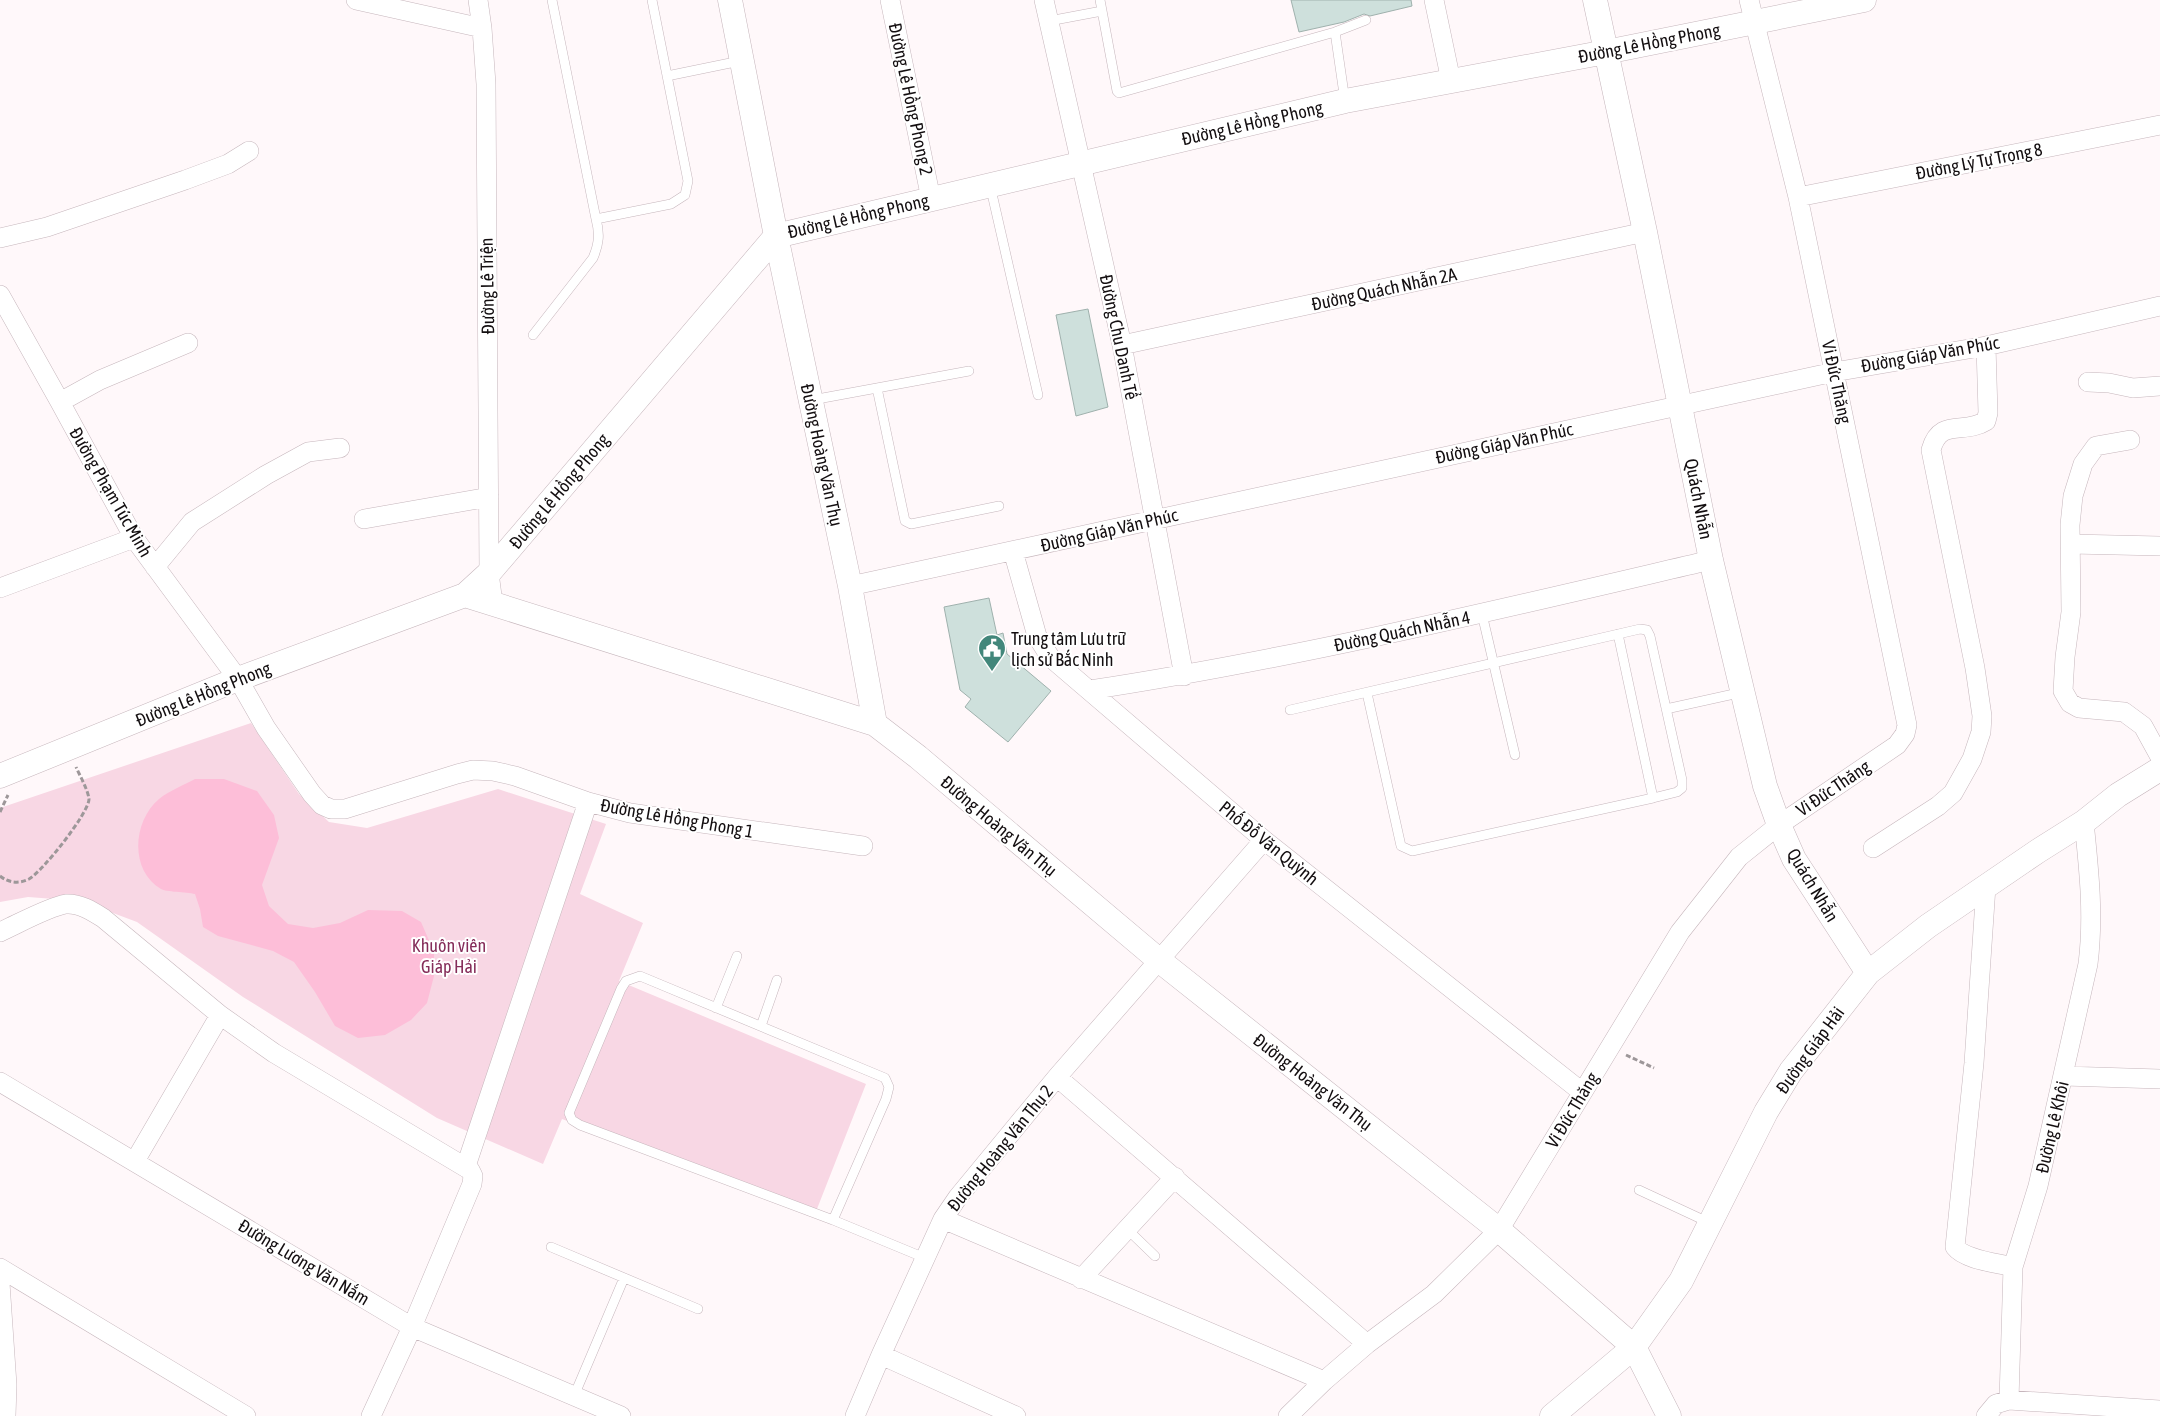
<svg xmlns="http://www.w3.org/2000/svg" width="2160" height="1416" viewBox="0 0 2160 1416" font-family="'Asap Condensed',sans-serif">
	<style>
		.green { fill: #f8d7e4 }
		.water { fill: #fdbed8 }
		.building { fill: #cee0dc; stroke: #9fb1ad }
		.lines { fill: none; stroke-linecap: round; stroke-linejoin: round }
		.service-casing { stroke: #c6b6bc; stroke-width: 10 }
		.minor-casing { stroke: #c6b6bc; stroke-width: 20 }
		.tertiary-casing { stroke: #c6b6bc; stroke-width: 25 }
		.path { stroke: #9d9799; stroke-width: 3; stroke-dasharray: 5 2.5; stroke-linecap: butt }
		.service { stroke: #fff; stroke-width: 9 }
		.minor { stroke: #fff; stroke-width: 19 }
		.tertiary { stroke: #fff; stroke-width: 24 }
		.labels { text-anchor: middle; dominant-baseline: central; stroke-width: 4; stroke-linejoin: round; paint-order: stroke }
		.street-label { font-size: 18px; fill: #130e10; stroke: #fff }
		.poi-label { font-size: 18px; fill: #130e10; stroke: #fff; text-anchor: start }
		.park-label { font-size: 18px; fill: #852d5a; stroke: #fff }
	</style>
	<rect width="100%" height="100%" fill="#fff8fa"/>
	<path class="green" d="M251,723L299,794L329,822L367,828L498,789L606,824L580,894L643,923L619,981L866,1084L815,1214L562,1119L543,1164L437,1118L243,997L137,922L81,901L28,897L0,902V808Z"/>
	<path class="water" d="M195,779H224L257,791L274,815L279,838L262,885L269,906L288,924L313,928L340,923L368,910L402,911L421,922L434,952V976L427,1003L411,1020L385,1035L358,1038L335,1026L315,992L294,962L273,951L218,936L203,927L200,909L195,894C186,892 166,892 161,889C129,870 133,821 159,799C169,791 184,785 195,779Z"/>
	<path class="building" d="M1291,0H1411L1412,6L1370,16L1364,14L1344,22L1299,32Z
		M1088,309L1108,407L1076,416L1056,315Z
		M989,598L997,635L1003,633L1007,654L1051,691L1008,742L965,707L971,699L960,690L944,607Z"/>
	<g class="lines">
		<g class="service-casing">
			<path id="service" d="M552,0L596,219L671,204L685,195L688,181L652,0
				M1100,0L1117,91L1119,93L1335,32L1366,20
				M1049,21L1102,11
				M1335,32L1345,101
				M667,76L740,61
				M990,185L1038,395
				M533,335L593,258C599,244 600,234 596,219
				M877,388L905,521L911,524L999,506
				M812,400L969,371
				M1482,614L1515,755
				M1618,634L1653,798
				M1666,709L1743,692
				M1290,710L1640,629L1647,630L1650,636L1682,780V788L1677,792L1653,798L1412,851L1401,846L1367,693
				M716,1008L737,956
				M761,1026L777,980
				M1639,1190L1710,1223
				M833,1220L886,1099L889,1087L885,1078L640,976L626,981L621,989L569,1113L572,1120L580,1125L833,1220L925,1258
				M1127,1229L1155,1256
				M551,1247L698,1309
				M574,1396L624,1278"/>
		</g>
		<g class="minor-casing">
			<path id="minor" d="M356,0L482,28
				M478,0L482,28L486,84L489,573L493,603
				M890,0L931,199
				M1044,0L1122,345L1184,676
				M1434,0L1451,81
				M1798,197L2160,125
				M0,238L47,227L185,180L228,164L249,151
				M0,295L60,402L134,538L238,679L266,728L312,794L322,805L331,809H345L457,774L473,770L493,771L515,776L588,802L630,813L863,846
				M1122,345L1645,232
				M2088,382L2109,383L2133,388L2160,386
				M60,402L100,380L188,343
				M2130,440L2096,446L2083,464L2073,496L2070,525L2071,612L2065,657L2063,691L2070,703L2079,708L2124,712L2143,726L2160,757
				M364,519L489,497
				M2071,544L2160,546
				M1013,551L1037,636L1050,657L1264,840L1582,1092
				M155,567L192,522L266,475L308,452L340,448
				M850,586L1834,372L1986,346L2160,306
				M0,588L134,538
				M1090,690C1299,658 1505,608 1711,560
				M1873,848L1938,806L1953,793L1972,759L1981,732L1982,716L1975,668L1931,450C1940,417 1964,435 1986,421L1988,413L1986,346
				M1986,886L1974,1063L1955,1247C1965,1260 1998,1263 2013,1267
				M0,932C18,924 48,907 66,904C79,903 92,911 103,918L220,1015L274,1053L470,1170L473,1176L472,1184L412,1327L371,1416
				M2064,1076L2160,1079
				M1057,1077L1367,1344
				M0,1082L412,1327L621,1416
				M135,1161L220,1015
				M466,1166L588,802
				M943,1219L1324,1381
				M0,1268L246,1416
				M1081,1279L1175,1177
				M0,1283L7,1385L6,1416
				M881,1355L1016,1416
				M2009,1400L2013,1267L2038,1186L2088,964C2094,916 2089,870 2084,822
				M855,1416L881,1355L943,1219L958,1197L1057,1077L1264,840
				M1288,1416L1324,1381L1367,1344L1434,1294L1499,1230L1680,932L1739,857L1779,825L1897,745L1905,734L1907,725L1798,197L1749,0
				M1986,1416L1996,1404L2009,1400L2160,1410"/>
		</g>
		<g class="tertiary-casing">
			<path id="tertiary" d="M730,0L776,236L850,586L875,724L918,757L1160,961L1499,1230L1634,1347L1669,1416
				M1595,0L1645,232L1711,560L1765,786L1779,825L1794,859L1868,973
				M465,595L875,724
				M0,776L238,679L465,595L489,573L776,236L1345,101L1606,52L1864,0
				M1552,1416L1634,1347L1681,1281L1766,1112L1791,1071L1868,973L1928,926L2038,851L2084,822L2118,795L2160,769"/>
		</g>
		<path class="path" d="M0,812L8,795
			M0,876C9,883 19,884 29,879C42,872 89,813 89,799C88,790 80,776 76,767
			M1626,1055L1654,1068"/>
		<use href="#service" class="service"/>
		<use href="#minor" class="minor"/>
		<use href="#tertiary" class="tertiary"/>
	</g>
	<defs>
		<g id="civic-pin" transform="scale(1.4375)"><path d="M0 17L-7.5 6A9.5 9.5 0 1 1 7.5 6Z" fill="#42877b" stroke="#fff"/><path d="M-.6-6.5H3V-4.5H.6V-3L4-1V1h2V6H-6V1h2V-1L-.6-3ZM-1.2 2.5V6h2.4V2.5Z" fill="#fff"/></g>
	</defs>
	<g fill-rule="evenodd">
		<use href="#civic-pin" x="992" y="648"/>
	</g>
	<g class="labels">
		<g class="street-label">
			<text transform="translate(1649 43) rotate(-11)">Đường Lê Hồng Phong</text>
			<text transform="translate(911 99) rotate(78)">Đường Lê Hồng Phong 2</text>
			<text transform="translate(1252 123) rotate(-13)">Đường Lê Hồng Phong</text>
			<text transform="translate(1979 161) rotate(-11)">Đường Lý Tự Trọng 8</text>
			<text transform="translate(858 216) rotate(-13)">Đường Lê Hồng Phong</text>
			<text transform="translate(487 286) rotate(-91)">Đường Lê Triện</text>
			<text transform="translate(1384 289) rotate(-12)">Đường Quách Nhẫn 2A</text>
			<text transform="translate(1119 337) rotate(78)">Đường Chu Danh Tể</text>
			<text transform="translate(1930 354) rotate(-10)">Đường Giáp Văn Phúc</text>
			<text transform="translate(1837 382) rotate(78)">Vi Đức Thăng</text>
			<text transform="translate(1504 443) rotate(-12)">Đường Giáp Văn Phúc</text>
			<text transform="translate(822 455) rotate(78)">Đường Hoàng Văn Thụ</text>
			<text transform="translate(559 491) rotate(-50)">Đường Lê Hồng Phong</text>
			<text transform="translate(111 492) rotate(60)">Đường Phạm Túc Minh</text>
			<text transform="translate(1699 499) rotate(79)">Quách Nhẫn</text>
			<text transform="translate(1109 530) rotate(-13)">Đường Giáp Văn Phúc</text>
			<text transform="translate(1402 631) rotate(-12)">Đường Quách Nhẫn 4</text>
			<text transform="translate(203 694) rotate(-22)">Đường Lê Hồng Phong</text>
			<text transform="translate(1833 788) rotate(-34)">Vi Đức Thăng</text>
			<text transform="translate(677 818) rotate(10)">Đường Lê Hồng Phong 1</text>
			<text transform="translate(999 826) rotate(40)">Đường Hoàng Văn Thụ</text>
			<text transform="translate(1269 843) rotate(39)">Phố Đỗ Văn Quỳnh</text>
			<text transform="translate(1813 885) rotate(59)">Quách Nhẫn</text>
			<text transform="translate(1810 1050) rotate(-54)">Đường Giáp Hải</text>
			<text transform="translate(1313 1082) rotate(38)">Đường Hoàng Văn Thụ</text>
			<text transform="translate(1572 1110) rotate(-59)">Vi Đức Thăng</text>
			<text transform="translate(2052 1127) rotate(-77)">Đường Lê Khôi</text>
			<text transform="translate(1000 1148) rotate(-51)">Đường Hoàng Văn Thụ 2</text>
			<text transform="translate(304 1262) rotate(31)">Đường Lương Văn Nắm</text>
		</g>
		<g class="poi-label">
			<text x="1011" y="638">Trung tâm Lưu trữ<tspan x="1011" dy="21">lịch sử Bắc Ninh</tspan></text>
		</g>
		<g class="park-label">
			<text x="449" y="945">Khuôn viên<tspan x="449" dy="21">Giáp Hải</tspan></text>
		</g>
	</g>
</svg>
